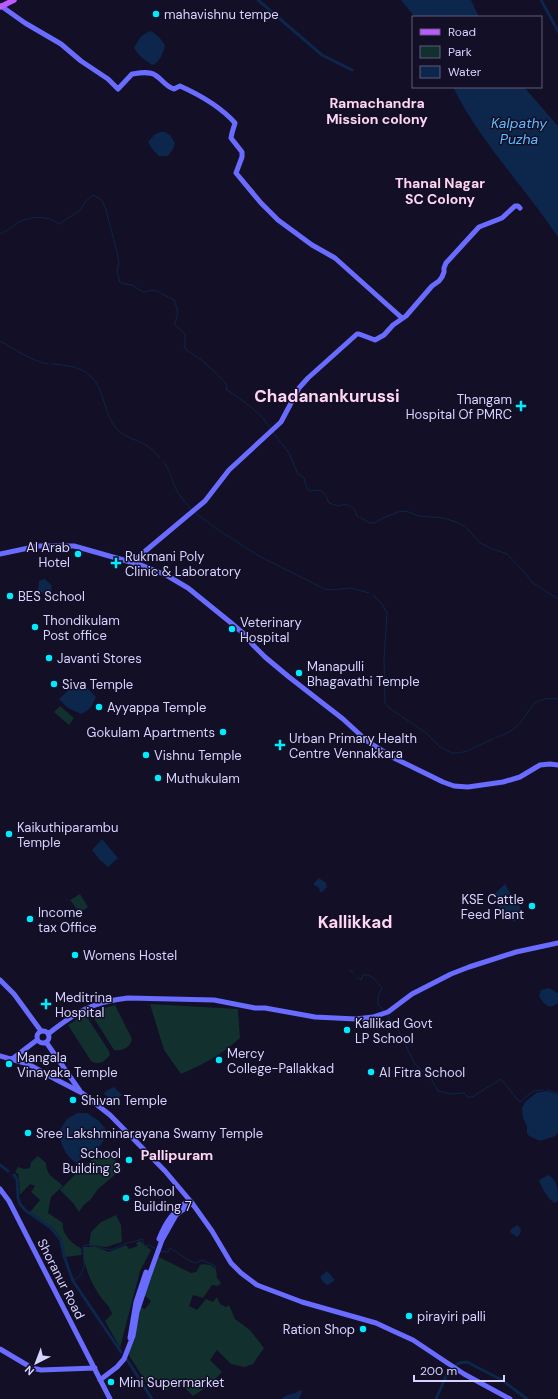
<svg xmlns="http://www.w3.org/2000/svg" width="558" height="1399" viewBox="0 0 558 1399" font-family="'DM Sans',sans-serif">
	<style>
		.green { fill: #11302e }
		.water { fill: #0d264b }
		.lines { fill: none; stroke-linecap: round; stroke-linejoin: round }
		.stream { stroke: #0d264b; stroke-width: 1 }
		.canal { stroke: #0d264b; stroke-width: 3 }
		.secondary { stroke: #6a6bff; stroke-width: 5 }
		.primary { stroke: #bc5aff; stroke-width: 5.5 }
		.poi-dot { fill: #00ecfe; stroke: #120f26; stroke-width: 1.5 }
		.labels { text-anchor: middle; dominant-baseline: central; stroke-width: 3; stroke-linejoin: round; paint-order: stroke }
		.poi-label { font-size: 13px; fill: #d7d3ff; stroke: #120f26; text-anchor: start }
		.street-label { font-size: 13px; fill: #d7d3ff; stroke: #120f26 }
		.neighbourhood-label { font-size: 14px; font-weight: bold; fill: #ffd5f1; stroke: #120f26 }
		.water-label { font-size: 14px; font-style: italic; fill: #61bbff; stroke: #120f26 }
		.district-label { font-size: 17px; font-weight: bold; fill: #ffd5f1; stroke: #120f26 }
	</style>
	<rect width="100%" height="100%" fill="#120f26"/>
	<path class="green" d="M60,706L74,718L69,725L54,712Z
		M80,894L88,907L80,913L70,900Z
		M150,1004L238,1009L240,1038C221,1055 204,1064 181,1074L164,1050Z
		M115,1005L132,1039C130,1048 123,1051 114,1050L90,1012Z
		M85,1014L109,1051L110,1055C105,1061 99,1066 91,1061L68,1025Z
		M104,1154H110L122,1169L98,1189L91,1199L83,1206L79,1212L73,1203L60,1190C74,1176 85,1161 104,1154Z
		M38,1156L46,1163C47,1178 55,1177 63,1186L51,1197L48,1213L63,1223C61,1233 72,1244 81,1248L82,1255L65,1257L61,1238L56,1232L30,1212L40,1200L31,1192L35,1186L30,1184L20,1195C19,1188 20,1181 18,1174L15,1172L18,1167L24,1169L30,1168L31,1162Z
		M116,1215L121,1225L122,1242L106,1247L89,1245L91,1232L101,1222Z
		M140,1241L151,1250L140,1271L120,1348L105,1321L112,1314C109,1304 105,1304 100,1296C91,1283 82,1263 83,1247H96L109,1252L126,1245L129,1249L138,1246L136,1243Z
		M159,1257L191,1273L196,1272L201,1264L211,1265L216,1269L217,1278L221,1283L218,1286L212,1285L203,1298L193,1295L189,1306L197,1310L206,1299L213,1302L217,1297L220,1304L226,1307L229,1305L235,1319L250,1330L264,1348L253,1364L244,1367L231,1364L217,1350L210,1360L222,1372L210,1385L193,1396L179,1382L165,1391L158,1379L148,1385L128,1354L135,1339L136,1323L140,1307L145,1309L151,1301L144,1295L151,1274Z"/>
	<path class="water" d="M401,0H471L479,17H415Z
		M151,31L159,37L165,45C163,54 160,61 153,65C145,61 139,56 134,48C139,39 141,34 151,31Z
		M453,87H524L558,126V237C524,186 480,142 453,87Z
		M160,132H165L170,135L175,143L173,149L168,156H159L153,150L148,142L154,135Z
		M45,579L52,586L51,592L46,595L38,590L39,581Z
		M81,682L96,697C93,705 89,711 81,714L68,708L59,699L75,684Z
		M102,839L118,858L108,867L100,860L92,850Z
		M319,878L326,883L327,887L322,892H320L319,888L314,885V883Z
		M505,884L513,898L525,914L514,922L499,907L492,896Z
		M549,988L558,993V1003C548,1011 544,1004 539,996L541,990Z
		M114,1087L122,1095L113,1102L104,1094L106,1091Z
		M546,1091L558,1094V1133L555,1136L540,1141L529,1136L527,1133V1126L523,1118L522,1108L525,1102L536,1093Z
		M77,1113H87L99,1121L108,1132L101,1145L76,1163C65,1155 60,1144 59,1131L67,1119Z
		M548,1175C558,1180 558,1190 558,1201L554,1203C547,1197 542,1189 539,1180Z
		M517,1225L521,1229L520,1234L517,1237L511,1233L510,1230Z
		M327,1271L335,1280L328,1285L324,1283L320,1277Z
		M300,1390L302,1392L299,1399H282C287,1393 294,1395 300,1390Z"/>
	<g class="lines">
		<path class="stream" d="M0,234C8,231 12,226 19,222C32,216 47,215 59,224L79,211L86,201L93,195L102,200L106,210L116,248L119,262L117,272L120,282L125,284L132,285L143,292L155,290L174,300C178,309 179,315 174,324L185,334V342L184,345L186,350C202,359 215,371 227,385L226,389L251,407L262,417L271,429
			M0,341C15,349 31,361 48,364
			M52,364C82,366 96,372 104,402C107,411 110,422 117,429C125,438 139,440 149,447C153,450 157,454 160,458
			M273,432L289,453L298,474L304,478L306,486L309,491L321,490L326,496L329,503L339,506C348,502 355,507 357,516L370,523H375L383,518L398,512L406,511L419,516L444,518L456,522L465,526L479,542L490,548L507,554L524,572L533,583L558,599
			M163,461C170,469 171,478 175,487C179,496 186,503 192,510
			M194,512L214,527L257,555L325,589L331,590L351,588L369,593
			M373,595L382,604L387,613L384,660L385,703L388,707L426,733L440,747L452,753H459L467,751L493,739
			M495,738C502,735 512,732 517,726C533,710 529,696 558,699
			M350,970L353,973
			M357,977L361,980L363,975C371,973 377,982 382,988L378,996V1005L380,1006L384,1011
			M387,1015L398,1030L415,1064L431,1079L438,1091L451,1094L464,1093L468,1097H472L501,1079L518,1100L520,1102C530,1095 530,1090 543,1090
			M547,1090L558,1093
			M159,1251L168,1252L170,1248L190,1261L196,1263L202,1260L216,1266L214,1270
			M73,1281L81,1275L84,1266L83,1246L88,1245L111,1250L124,1244L143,1239V1244L145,1246L149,1245L155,1248"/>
		<path class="canal" d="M258,0L322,55L352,70
			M541,0L558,31
			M0,1165L8,1171
			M14,1175L17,1179L18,1198L20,1204L25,1210L51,1228L56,1234L61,1241L64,1256L73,1281L121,1352
			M126,1358L152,1399
			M456,1365L459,1363L467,1362L502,1380L527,1399
			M436,1399L447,1374L452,1369"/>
		<path class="secondary" d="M1,6L25,23L61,44L81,61L108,79L118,89L132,74C139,73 149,71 155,75C162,79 166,87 174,89L180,86C200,95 220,106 235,123L232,133L231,138L242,152V157L236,173L261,203L278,220L312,245L335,258L402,318
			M0,554L38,546H74L141,565L166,575L188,588L230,622L244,634L253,645L265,657L289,677L343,719L367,741L394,758L443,782L454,786L468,787L503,782L520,777L540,765L550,764L558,765
			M130,562L137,558L205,501L229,470L281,422L299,388L308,378L357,334H359L375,340L384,335L393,325L406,316L432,286L439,281L442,277L444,272V268L446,263L479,227L502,218L515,206H518L520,208
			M0,980L14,994L41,1031
			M37 1037a6 6 0 1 1 12 0a6 6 0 1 1-12 0Z
			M48,1034C76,1012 92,1002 128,998L214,1000L255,1008H265L315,1017L356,1019L373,1017L388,1012L412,994L451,974L469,967L516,952L558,943
			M46,1042L80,1091
			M0,1056L28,1064L57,1080L82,1093L110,1115L165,1171L192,1203L212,1231L231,1263L241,1273L257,1285L302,1302L376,1323L391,1330L413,1340L464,1374L510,1399
			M12,1059L37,1040
			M0,1189L9,1201L110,1399
			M159,1239C167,1219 173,1213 189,1200
			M130,1338L136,1302L146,1272
			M0,1349L32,1368L41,1370L95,1368
			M100,1380L117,1367L124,1359L133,1336L137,1312L149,1276L162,1240L176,1215L192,1203"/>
		<path class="primary" d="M0,7L14,0"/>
	</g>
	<g class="poi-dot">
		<circle cx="156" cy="14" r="4"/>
		<path d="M519 400h4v4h4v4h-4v4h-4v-4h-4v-4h4z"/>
		<circle cx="78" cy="554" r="4"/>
		<path d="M114 557h4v4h4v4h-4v4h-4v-4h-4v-4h4z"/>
		<circle cx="10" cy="596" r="4"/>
		<circle cx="35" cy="627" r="4"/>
		<circle cx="232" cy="629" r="4"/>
		<circle cx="49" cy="658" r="4"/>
		<circle cx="299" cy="673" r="4"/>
		<circle cx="54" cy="684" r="4"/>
		<circle cx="99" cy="707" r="4"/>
		<circle cx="223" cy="732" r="4"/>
		<path d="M278 739h4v4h4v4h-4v4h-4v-4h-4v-4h4z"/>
		<circle cx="146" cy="755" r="4"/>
		<circle cx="158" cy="778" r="4"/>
		<circle cx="9" cy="834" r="4"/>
		<circle cx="532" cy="906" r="4"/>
		<circle cx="30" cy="919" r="4"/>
		<circle cx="75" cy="955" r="4"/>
		<path d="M44 998h4v4h4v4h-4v4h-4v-4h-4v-4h4z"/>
		<circle cx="347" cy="1030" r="4"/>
		<circle cx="219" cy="1060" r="4"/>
		<circle cx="9" cy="1064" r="4"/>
		<circle cx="371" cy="1072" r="4"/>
		<circle cx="73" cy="1100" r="4"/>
		<circle cx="28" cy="1133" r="4"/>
		<circle cx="129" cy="1160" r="4"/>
		<circle cx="126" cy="1198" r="4"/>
		<circle cx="409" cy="1316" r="4"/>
		<circle cx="363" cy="1329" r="4"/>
		<circle cx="111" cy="1382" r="4"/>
	</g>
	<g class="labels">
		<g class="poi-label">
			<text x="164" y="14">mahavishnu tempe</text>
			<text x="512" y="399" text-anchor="end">Thangam<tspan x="512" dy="15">Hospital Of PMRC</tspan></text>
			<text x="70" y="547" text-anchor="end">Al Arab<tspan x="70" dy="15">Hotel</tspan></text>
			<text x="125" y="556">Rukmani Poly<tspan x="125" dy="15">Clinic &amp; Laboratory</tspan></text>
			<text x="18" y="596">BES School</text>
			<text x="43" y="620">Thondikulam<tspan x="43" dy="15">Post office</tspan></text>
			<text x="240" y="622">Veterinary<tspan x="240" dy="15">Hospital</tspan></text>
			<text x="57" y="658">Javanti Stores</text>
			<text x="307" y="666">Manapulli<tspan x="307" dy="15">Bhagavathi Temple</tspan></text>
			<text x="62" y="684">Siva Temple</text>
			<text x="107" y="707">Ayyappa Temple</text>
			<text x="215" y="732" text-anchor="end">Gokulam Apartments</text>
			<text x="289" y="738">Urban Primary Health<tspan x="289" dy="15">Centre Vennakkara</tspan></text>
			<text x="154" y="755">Vishnu Temple</text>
			<text x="166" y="778">Muthukulam</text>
			<text x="17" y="827">Kaikuthiparambu<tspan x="17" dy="15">Temple</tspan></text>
			<text x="524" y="899" text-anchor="end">KSE Cattle<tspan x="524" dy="15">Feed Plant</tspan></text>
			<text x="38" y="912">Income<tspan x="38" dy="15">tax Office</tspan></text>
			<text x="83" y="955">Womens Hostel</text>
			<text x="55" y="997">Meditrina<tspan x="55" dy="15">Hospital</tspan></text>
			<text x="355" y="1023">Kallikad Govt<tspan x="355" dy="15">LP School</tspan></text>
			<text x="227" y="1053">Mercy<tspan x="227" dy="15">College-Pallakkad</tspan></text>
			<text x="17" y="1057">Mangala<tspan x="17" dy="15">Vinayaka Temple</tspan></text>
			<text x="379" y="1072">Al Fitra School</text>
			<text x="81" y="1100">Shivan Temple</text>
			<text x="36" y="1133">Sree Lakshminarayana Swamy Temple</text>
			<text x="121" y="1153" text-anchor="end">School<tspan x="121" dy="15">Building 3</tspan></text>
			<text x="134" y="1191">School<tspan x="134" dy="15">Building 7</tspan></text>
			<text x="417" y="1316">pirayiri palli</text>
			<text x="355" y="1329" text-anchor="end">Ration Shop</text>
			<text x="119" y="1382">Mini Supermarket</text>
		</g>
		<g class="street-label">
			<text transform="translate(61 1279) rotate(63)">Shoranur Road</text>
		</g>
		<g class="neighbourhood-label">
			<text x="377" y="103">Ramachandra<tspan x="377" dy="16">Mission colony</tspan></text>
			<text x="440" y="183">Thanal Nagar<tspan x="440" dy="16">SC Colony</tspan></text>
			<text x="177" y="1155">Pallipuram</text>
		</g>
		<g class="water-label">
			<text x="519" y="123">Kalpathy<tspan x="519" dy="16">Puzha</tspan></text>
		</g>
		<g class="district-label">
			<text x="327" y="396">Chadanankurussi</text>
			<text x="355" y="922">Kallikkad</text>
		</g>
	</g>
	<rect x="412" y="16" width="130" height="72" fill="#120f26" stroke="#615d7d"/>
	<rect x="420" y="29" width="20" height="6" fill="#bc5aff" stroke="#615d7d"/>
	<text x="448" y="36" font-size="12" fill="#d7d3ff">Road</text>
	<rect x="420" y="46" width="20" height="12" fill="#11302e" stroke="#615d7d"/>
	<text x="448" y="56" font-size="12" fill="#d7d3ff">Park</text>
	<rect x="420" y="66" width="20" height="12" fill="#0d264b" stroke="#615d7d"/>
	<text x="448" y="76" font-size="12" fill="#d7d3ff">Water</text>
	<g transform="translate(36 1363) rotate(222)" stroke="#120f26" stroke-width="3" paint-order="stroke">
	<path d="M0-3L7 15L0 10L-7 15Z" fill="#d7d3ff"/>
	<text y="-6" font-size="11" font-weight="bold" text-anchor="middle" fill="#d7d3ff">N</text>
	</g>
	<path d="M414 1375v6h90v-6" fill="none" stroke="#d7d3ff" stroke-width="2"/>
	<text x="420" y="1375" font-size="12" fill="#d7d3ff" stroke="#120f26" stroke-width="3" paint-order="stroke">200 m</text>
</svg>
